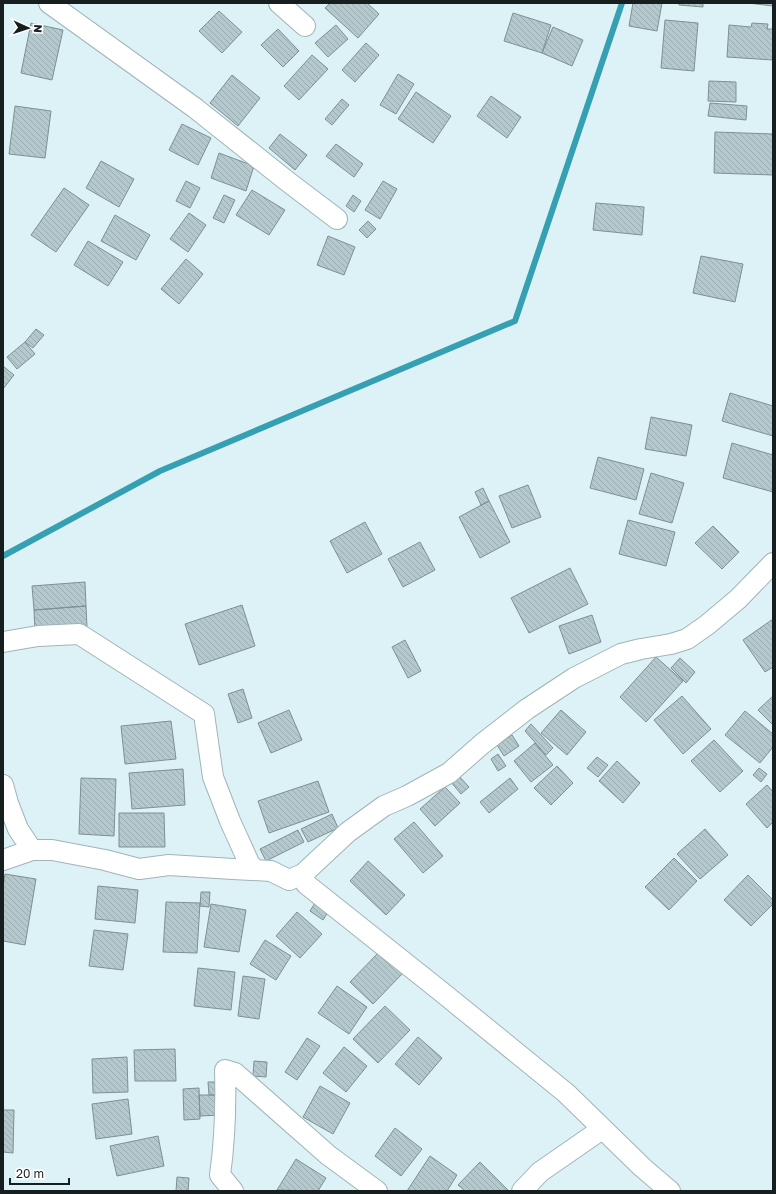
<svg xmlns="http://www.w3.org/2000/svg" width="776" height="1194" viewBox="0 0 776 1194" font-family="'Golos Text',sans-serif">
	<style>
		.lines { fill: none; stroke-linecap: round; stroke-linejoin: round }
		.stream { stroke: #36a0b3; stroke-width: 6 }
		.building { fill: url(#building-back-hatch); stroke: #7d9094 }
		.minor-casing { stroke: #a0b4b8; stroke-width: 22 }
		.minor { stroke: #fff; stroke-width: 20 }
	</style>
	<defs>
		<pattern id="building-back-hatch" width="6" height="6" patternUnits="userSpaceOnUse"><rect width="6" height="6" fill="#b4c9cd"/><path d="M-1 5l2 2M0 0l6 6M5-1l2 2" fill="none" stroke="#9aacb0"/></pattern>
	</defs>
	<rect width="100%" height="100%" fill="#ddf2f6"/>
	<g class="lines">
		<path class="stream" d="M3,556L160,471L515,321L622,3"/>
	</g>
	<path class="building" d="M330,3H367L379,14L358,38L325,8Z
		M633,3H662L657,31L629,26Z
		M679,3H703V7L679,5Z
		M748,3H773V6Z
		M219,11L242,32L222,53L199,31Z
		M513,13L551,25L542,53L504,41Z
		M665,20L698,23L694,71L661,68Z
		M31,23L63,30L52,80L21,73Z
		M752,23L768,24L767,29H773V60L727,57L729,25L751,27Z
		M336,25L348,39L328,57L315,43Z
		M553,27L583,40L572,66L542,53Z
		M278,29L299,51L283,67L261,45Z
		M366,43L379,55L355,82L342,70Z
		M312,55L328,69L299,100L284,86Z
		M398,74L414,84L396,114L380,105Z
		M232,75L260,98L238,126L210,103Z
		M709,81L736,82V102L708,101Z
		M416,92L451,116L433,143L398,119Z
		M491,96L521,117L507,138L477,116Z
		M342,99L349,105L332,125L325,119Z
		M710,103L747,106L746,120L708,116Z
		M15,106L51,111L45,158L9,154Z
		M182,124L211,138L198,165L169,150Z
		M715,132L773,134V175L714,173Z
		M280,134L307,155L295,170L269,148Z
		M336,144L363,164L354,177L326,156Z
		M219,153L254,166L246,191L211,178Z
		M101,161L134,179L119,207L86,188Z
		M186,181L200,188L190,208L176,201Z
		M383,181L397,189L380,219L365,210Z
		M64,188L89,205L56,252L31,235Z
		M252,190L285,210L269,235L236,215Z
		M224,195L235,200L224,223L213,218Z
		M353,195L361,201L354,212L346,206Z
		M596,203L644,207L642,235L593,230Z
		M189,213L206,225L188,252L170,239Z
		M115,215L150,235L136,260L101,241Z
		M368,221L376,229L367,238L359,230Z
		M328,236L355,247L344,275L317,265Z
		M88,241L123,262L108,286L74,265Z
		M701,256L743,264L735,302L693,293Z
		M186,259L203,274L179,304L161,289Z
		M36,329L44,335L33,348L25,342Z
		M25,342L35,354L17,369L7,357Z
		M3,366L14,375L3,389Z
		M730,393L773,406V436L722,421Z
		M651,417L692,425L686,456L645,449Z
		M732,443L773,455V492L723,478Z
		M598,457L644,469L636,500L590,488Z
		M651,473L684,483L672,523L639,514Z
		M528,485L541,517L512,528L499,496Z
		M483,488L489,501L481,505L475,492Z
		M489,501L510,542L480,558L459,517Z
		M628,520L675,532L666,566L619,554Z
		M365,522L382,554L347,573L330,541Z
		M713,526L739,552L722,569L695,543Z
		M420,542L435,570L403,587L388,559Z
		M570,568L588,604L529,633L511,598Z
		M85,582L86,606L34,610L32,586Z
		M242,605L255,646L199,665L185,624Z
		M86,606L87,628L35,632L34,610Z
		M592,615L601,642L569,654L559,626Z
		M773,619V667L765,672L743,640Z
		M405,640L421,671L408,678L392,647Z
		M656,657L683,681L646,722L620,697Z
		M680,658L695,672L686,683L671,668Z
		M243,689L252,718L238,723L228,694Z
		M682,696L711,729L683,754L654,720Z
		M773,696V725L758,710Z
		M289,710L302,740L271,753L258,723Z
		M561,710L586,732L567,755L541,733Z
		M745,711L773,734V747L760,763L725,735Z
		M171,721L176,759L125,764L121,726Z
		M531,724L553,748L546,755L525,731Z
		M512,735L519,746L504,756L497,745Z
		M714,740L743,771L720,792L691,761Z
		M535,743L553,765L531,782L514,761Z
		M498,754L506,766L498,771L491,759Z
		M597,757L608,765L598,777L587,768Z
		M617,761L640,783L623,803L599,781Z
		M557,766L573,783L551,805L534,788Z
		M759,768L767,774L761,782L753,775Z
		M183,769L185,805L132,809L129,773Z
		M457,774L469,787L461,794L450,781Z
		M81,778L116,779L114,836L79,834Z
		M510,778L518,789L489,813L480,802Z
		M318,781L329,812L269,833L258,801Z
		M767,785L773,792V822L767,828L746,804Z
		M445,787L460,803L435,826L420,809Z
		M119,813H164L165,847H119Z
		M332,814L338,828L308,842L301,829Z
		M414,822L443,856L423,873L394,839Z
		M705,829L728,855L700,879L677,854Z
		M298,830L304,842L266,861L260,849Z
		M674,858L697,881L669,910L645,887Z
		M368,861L405,895L386,915L350,881Z
		M5,874L36,879L25,945L3,941V887Z
		M748,875L773,900V904L751,926L724,900Z
		M98,886L138,890L135,923L95,919Z
		M201,892H210L209,907L200,906Z
		M166,902L200,903L197,953L163,952Z
		M315,903L328,912L323,920L310,911Z
		M211,904L246,910L239,952L204,947Z
		M297,912L322,934L300,958L276,936Z
		M94,930L128,934L123,970L89,966Z
		M265,940L291,956L276,980L250,964Z
		M380,951L403,973L373,1004L350,982Z
		M198,968L235,972L231,1010L194,1006Z
		M243,976L265,979L259,1019L238,1016Z
		M337,986L367,1007L349,1034L318,1013Z
		M385,1006L410,1030L378,1063L353,1039Z
		M418,1037L442,1058L419,1085L395,1064Z
		M307,1038L320,1046L297,1080L285,1072Z
		M344,1047L367,1066L346,1092L323,1073Z
		M175,1049L176,1081H135L134,1050Z
		M127,1057L128,1092L93,1093L92,1059Z
		M254,1061L267,1062L266,1077L253,1076Z
		M208,1082H221L222,1095H209Z
		M320,1086L350,1103L333,1134L303,1117Z
		M199,1088L200,1119L184,1120L183,1089Z
		M199,1095H222V1115L200,1116Z
		M128,1099L132,1134L96,1139L92,1104Z
		M3,1110H14L13,1153L3,1152Z
		M395,1128L422,1149L401,1176L375,1156Z
		M158,1136L164,1166L117,1176L110,1146Z
		M430,1156L457,1175L447,1191H407Z
		M296,1159L326,1178L318,1191L277,1190Z
		M480,1162L509,1191H465L458,1185Z
		M177,1177L189,1178L188,1191H176Z"/>
	<g class="lines">
		<g class="minor-casing">
			<path id="minor" d="M49,3L195,108L287,181L337,219
				M279,3L305,26
				M3,642L38,636L79,634L204,714L213,777L230,821L250,865L256,870
				M3,785L8,803L18,829L32,850
				M3,860L32,850H52L105,860L139,869L169,865L233,869L271,871L289,880L303,874L348,832L384,806L407,796L449,773L482,744L527,709L574,678L621,654L641,649L671,644L687,639L707,625L738,599L773,563
				M303,874L306,884L443,993L566,1093L642,1167L670,1191
				M233,1191L220,1175C225,1140 226,1105 225,1070L235,1073L328,1155L377,1191
				M522,1191L540,1172L602,1129"/>
		</g>
		<use href="#minor" class="minor"/>
	</g>
	<rect width="776" height="1194" fill="none" stroke="#171e20" stroke-width="8"/>
	<g transform="translate(28 28) rotate(93)" stroke="#ffffff" stroke-width="3" paint-order="stroke">
	<path d="M0-3L7 15L0 10L-7 15Z" fill="#171e20"/>
	<text y="-6" font-size="11" font-weight="bold" text-anchor="middle" fill="#171e20">N</text>
	</g>
	<path d="M10 1178v6h59v-6" fill="none" stroke="#171e20" stroke-width="2"/>
	<text x="16" y="1178" font-size="12" fill="#171e20" stroke="#ffffff" stroke-width="3" paint-order="stroke">20 m</text>
</svg>
